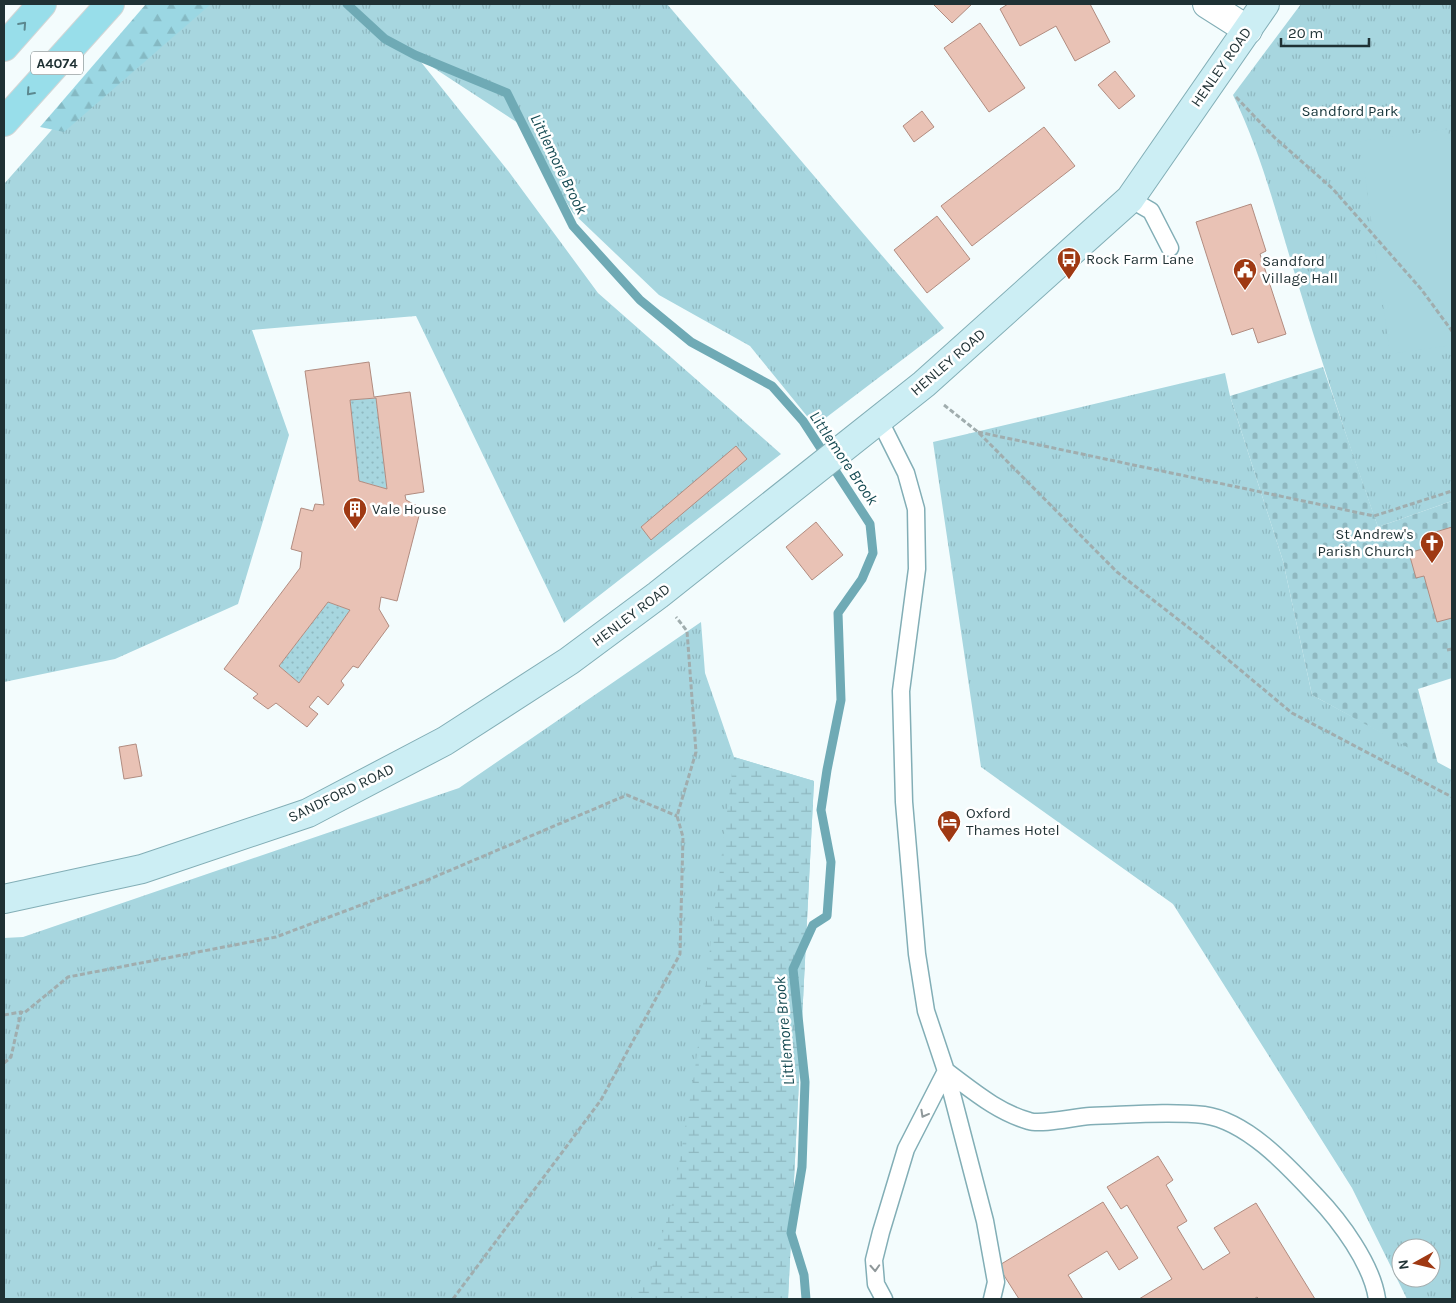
<svg xmlns="http://www.w3.org/2000/svg" width="1456" height="1303" viewBox="0 0 1456 1303" font-family="Karla,sans-serif">
	<style>
		.grass { fill: url(#grass-tufts); fill-rule: evenodd }
		.forest { fill: url(#forest-firs) }
		.wetland { fill: url(#wetland-marsh) }
		.cemetery { fill: url(#cemetery-stones) }
		.garden { fill: url(#garden-dots) }
		.pitch { fill: #a7d6df }
		.lines { fill: none; stroke-linecap: round; stroke-linejoin: round }
		.stream { stroke: #6faab5; stroke-width: 9 }
		.building { fill: #e9c2b5; stroke: #b18c80; fill-rule: evenodd }
		.lane-casing { stroke: #82aeb6; stroke-width: 19 }
		.street-casing { stroke: #82aeb6; stroke-width: 30 }
		.secondary-casing { stroke: #82aeb6; stroke-width: 30 }
		.primary-casing { stroke: #d2d6d6; stroke-width: 30 }
		.path { stroke: #a0adae; stroke-width: 3; stroke-dasharray: 5 2.5; stroke-linecap: butt }
		.lane { stroke: #fff; stroke-width: 16 }
		.street { stroke: #fff; stroke-width: 28 }
		.secondary { stroke: #cceef4; stroke-width: 28 }
		.primary { stroke: #98deea; stroke-width: 28 }
		.oneway { stroke: #5c888f }
		.oneway2 { stroke: #8f989a }
		.labels { text-anchor: middle; dominant-baseline: central; stroke-width: 5; stroke-linejoin: round; paint-order: stroke }
		.shield { fill: #fff; stroke: #626f71; stroke-width: 1 }
		.shield-label { font-size: 14px; font-weight: bold; fill: #1f3134 }
		.street-label { font-size: 15px; fill: #1f3134; stroke: #fff }
		.park-label { font-size: 15px; fill: #16353a; stroke: #fff }
		.poi-label { font-size: 15px; fill: #1f3134; stroke: #fff; text-anchor: start }
		.water-label { font-size: 16px; font-style: italic; fill: #154a52; stroke: #fff }
	</style>
	<defs>
		<pattern id="grass-tufts" width="24" height="20" patternUnits="userSpaceOnUse" patternTransform="scale(1.25)"><rect width="24" height="20" fill="#a7d6df"/><path d="M3 7l-1-3M5 7V3M7 7l1-3M15 17l-1-3M17 17v-4M19 17l1-3" fill="none" stroke="#8fb8c0"/></pattern>
		<pattern id="forest-firs" width="22" height="20" patternUnits="userSpaceOnUse" patternTransform="scale(1.25)"><rect width="22" height="20" fill="#9bd7e3"/><path d="M5 1l3.5 6h-7zM16 11l3.5 6h-7z" fill="#85b9c3"/></pattern>
		<pattern id="wetland-marsh" width="20" height="14" patternUnits="userSpaceOnUse" patternTransform="scale(1.25)"><rect width="20" height="14" fill="#a7d6df"/><path d="M1 5h8M5 5V1M11 12h8M15 12V8" fill="none" stroke="#8fb8c0"/></pattern>
		<pattern id="cemetery-stones" width="16" height="16" patternUnits="userSpaceOnUse" patternTransform="scale(1.25)"><rect width="16" height="16" fill="#a7d6df"/><path d="M2 7V4a2 2 0 0 1 4 0v3zM10 15v-3a2 2 0 0 1 4 0v3z" fill="#8fb8c0"/></pattern>
		<pattern id="garden-dots" width="8" height="8" patternUnits="userSpaceOnUse" patternTransform="scale(1.25)"><rect width="8" height="8" fill="#a7d6df"/><path d="M2 2h.1M6 6h.1" fill="none" stroke="#8fb8c0" stroke-width="1.8" stroke-linecap="round"/></pattern>
	</defs>
	<rect width="100%" height="100%" fill="#f3fcfd"/>
	<path class="grass" d="M173,4H667L944,328L815,426L750,346L659,295L573,213L518,123L417,57L509,172L598,293L781,454L564,623L416,316L252,330L289,435L238,604L115,659L4,682V184L64,116Z
		M1301,4H1452V501L1378,527C1348,443 1320,357 1294,271C1276,212 1260,150 1233,95Z
		M1225,373L1230,396L1283,561L1312,695L1452,770V1299H1407L1352,1188L1173,904L981,767L933,442ZM1401,1248H1431V1278H1401Z
		M701,622L705,673L734,757L814,781L788,1299H4V938L23,937L459,788Z"/>
	<path class="forest" d="M146,4H211L64,132L40,127Z"/>
	<path class="wetland" d="M734,757L814,781L788,1299H630L649,1277L673,1201L695,1069Z"/>
	<path class="cemetery" d="M1323,367L1378,527L1452,501V678L1418,689L1438,764L1312,695L1283,561L1230,396Z"/>
	<path class="garden" d="M376,398L387,489L359,481L350,400Z
		M328,602L350,610L299,683L279,666Z"/>
	<path class="pitch" d="M1448,129L1452,161V345L1390,354L1360,141Z"/>
	<g class="lines">
		<path class="stream" d="M347,4L385,39L415,55L507,93L573,226L640,300L691,342L772,386L803,421L870,524L873,553L862,579L838,613L841,700L827,770L821,810L831,862L827,916L813,925L793,969L805,1082L802,1167L791,1233L804,1275L806,1299"/>
	</g>
	<path class="building" d="M933,4H972L952,23Z
		M1008,4H1090L1110,42L1075,61L1056,26L1020,46L1000,9Z
		M980,23L1025,88L989,112L944,48Z
		M1115,71L1135,96L1119,109L1098,85Z
		M922,111L934,127L914,142L903,126Z
		M1044,127L1075,166L972,246L941,206Z
		M1251,204L1266,251L1260,254L1286,334L1258,343L1253,328L1232,335L1196,222Z
		M937,216L970,259L927,293L894,250Z
		M369,362L374,397L410,392L424,492L405,495L406,500L421,508L397,601L381,597L379,609L389,626L358,668L353,666L341,681L344,685L328,705L318,696L309,707L318,714L307,727L276,703L268,709L253,698L258,694L224,669L300,568L302,552L291,549L301,508L313,511L315,504L324,505L305,371ZM376,398L387,489L359,481L350,400ZM328,602L350,610L299,683L279,666Z
		M736,446L747,459L651,540L641,527Z
		M816,522L843,555L812,580L786,547Z
		M1452,527V618L1437,622L1424,576L1416,578L1409,553L1432,546L1429,534Z
		M136,744L142,776L124,779L119,747Z
		M1158,1156L1173,1180L1166,1185L1187,1221L1177,1227L1203,1270L1230,1253L1214,1228L1256,1203L1315,1299H1259L1257,1297L1254,1299H1139L1172,1279L1127,1205L1121,1209L1107,1187Z
		M1103,1202L1138,1258L1119,1270L1107,1251L1068,1275L1083,1299H1019L998,1266Z"/>
	<g class="lines">
		<g class="lane-casing">
			<path id="lane" d="M1130,199L1151,211L1170,248
				M879,419L906,473L916,509L917,569L901,691L904,802L917,954L926,1011L946,1071L985,1221L996,1282L992,1299
				M946,1071C972,1090 997,1112 1029,1121C1041,1125 1075,1117 1090,1116C1127,1115 1167,1111 1204,1115C1247,1121 1288,1166 1316,1196C1340,1221 1372,1264 1377,1299
				M884,1299L876,1284L874,1260L881,1232L906,1149L946,1071"/>
		</g>
		<g class="street-casing">
			<path id="street" d="M1207,4L1248,30"/>
		</g>
		<g class="secondary-casing">
			<path id="secondary" d="M4,899L142,869L308,813L445,741L569,661L658,595L924,384L1130,199L1265,4"/>
		</g>
		<g class="primary-casing">
			<path id="primary" d="M4,47L42,4
				M4,122L110,4"/>
		</g>
		<path class="path" d="M1236,97L1274,137L1333,189L1421,289L1452,331
			M944,405L978,432L1117,572L1202,638L1292,713L1452,797
			M978,432L1374,516L1452,491
			M1447,650L1452,649
			M4,1015L21,1012
			M4,1063L11,1057L21,1012L24,1013L68,977L276,937L425,881L627,795L677,816
			M453,1299L601,1100L680,954L683,837L677,816L696,752L687,631L676,617"/>
		<use href="#lane" class="lane"/>
		<use href="#street" class="street"/>
		<use href="#secondary" class="secondary"/>
		<use href="#primary" class="primary"/>
	</g>
	<defs><path id="oneway-chevron" d="M-2-3.5L2.5 0L-2 3.5" fill="none" stroke-width="1.6" stroke-linecap="round" stroke-linejoin="round" transform="scale(1.25)"/></defs>
	<g class="oneway">
		<use href="#oneway-chevron" transform="translate(23 25) rotate(-48)"/>
		<use href="#oneway-chevron" transform="translate(30 92) rotate(132)"/>
	</g>
	<g class="oneway2">
		<use href="#oneway-chevron" transform="translate(924 1114) rotate(119)"/>
		<use href="#oneway-chevron" transform="translate(875 1268) rotate(87)"/>
	</g>
	<defs>
		<g id="bus-pin" transform="scale(1.25)"><path d="M0 17L-7.5 6A9.5 9.5 0 1 1 7.5 6Z" fill="#9f3913" stroke="#fff"/><path d="M-5-6H5V4H4V6H2V4H-2V6H-4V4H-5ZM-3.5-4V0h7V-4ZM-3.5 1.2v1.5H-2V1.2ZM2 1.2v1.5H3.5V1.2Z" fill="#fff"/></g>
		<g id="civic-pin" transform="scale(1.25)"><path d="M0 17L-7.5 6A9.5 9.5 0 1 1 7.5 6Z" fill="#9f3913" stroke="#fff"/><path d="M-.6-6.5H3V-4.5H.6V-3L4-1V1h2V6H-6V1h2V-1L-.6-3ZM-1.2 2.5V6h2.4V2.5Z" fill="#fff"/></g>
		<g id="building-pin" transform="scale(1.25)"><path d="M0 17L-7.5 6A9.5 9.5 0 1 1 7.5 6Z" fill="#9f3913" stroke="#fff"/><path d="M-4-6H4V6H1V3H-1V6H-4ZM-2.5-4.3h1.7v1.8h-1.7ZM.8-4.3h1.7v1.8H.8ZM-2.5-1h1.7V.8h-1.7ZM.8-1h1.7V.8H.8Z" fill="#fff"/></g>
		<g id="church-pin" transform="scale(1.25)"><path d="M0 17L-7.5 6A9.5 9.5 0 1 1 7.5 6Z" fill="#9f3913" stroke="#fff"/><path d="M-1.2-6h2.4v3.5h3.3v2.4h-3.3V6h-2.4V-.1h-3.3v-2.4h3.3Z" fill="#fff"/></g>
		<g id="hotel-pin" transform="scale(1.25)"><path d="M0 17L-7.5 6A9.5 9.5 0 1 1 7.5 6Z" fill="#9f3913" stroke="#fff"/><path d="M-6-4.5h1.5V1H6V5H4.5V3h-9V5H-6ZM-4 0a1.8 1.8 0 1 1 3.6 0ZM.5 0V-2.5h3Q6-2.5 6 0Z" fill="#fff"/></g>
	</defs>
	<g fill-rule="evenodd">
		<use href="#bus-pin" x="1069" y="259"/>
		<use href="#civic-pin" x="1245" y="270"/>
		<use href="#building-pin" x="355" y="509"/>
		<use href="#church-pin" x="1432" y="543"/>
		<use href="#hotel-pin" x="949" y="822"/>
	</g>
	<g class="labels">
		<rect class="shield" x="31" y="51.5" width="52" height="23" rx="4"/>
		<g class="shield-label">
			<text x="57" y="63">A4074</text>
		</g>
		<g class="street-label">
			<text transform="translate(1221 67) rotate(-55)">HENLEY ROAD</text>
			<text transform="translate(948 362) rotate(-41)">HENLEY ROAD</text>
			<text transform="translate(631 615) rotate(-37)">HENLEY ROAD</text>
			<text transform="translate(341 793) rotate(-26)">SANDFORD ROAD</text>
		</g>
		<g class="park-label">
			<text x="1350" y="111">Sandford Park</text>
		</g>
		<g class="poi-label">
			<text x="1086" y="259">Rock Farm Lane</text>
			<text x="1262" y="261">Sandford<tspan x="1262" dy="17">Village Hall</tspan></text>
			<text x="372" y="509">Vale House</text>
			<text x="1414" y="534" text-anchor="end">St Andrew's<tspan x="1414" dy="17">Parish Church</tspan></text>
			<text x="966" y="813">Oxford<tspan x="966" dy="17">Thames Hotel</tspan></text>
		</g>
		<g class="water-label">
			<text transform="translate(559 164) rotate(64)">Littlemore Brook</text>
			<text transform="translate(844 458) rotate(56)">Littlemore Brook</text>
			<text transform="translate(784 1031) rotate(-95)">Littlemore Brook</text>
		</g>
	</g>
	<rect width="1456" height="1303" fill="none" stroke="#1f3134" stroke-width="10"/>
	<g transform="translate(1416 1263) rotate(262)"><circle r="24" fill="#ffffff" stroke="#a5adae"/>
	<path d="M0-4L9 19L0 12L-9 19Z" fill="#9f3913"/>
	<text y="-8" font-size="14" font-weight="bold" text-anchor="middle" fill="#1f3134">N</text>
	</g>
	<path d="M1281 38v8h88v-8" fill="none" stroke="#1f3134" stroke-width="2.5"/>
	<text x="1288" y="38" font-size="15" fill="#1f3134" stroke="#ffffff" stroke-width="4" paint-order="stroke">20 m</text>
</svg>
